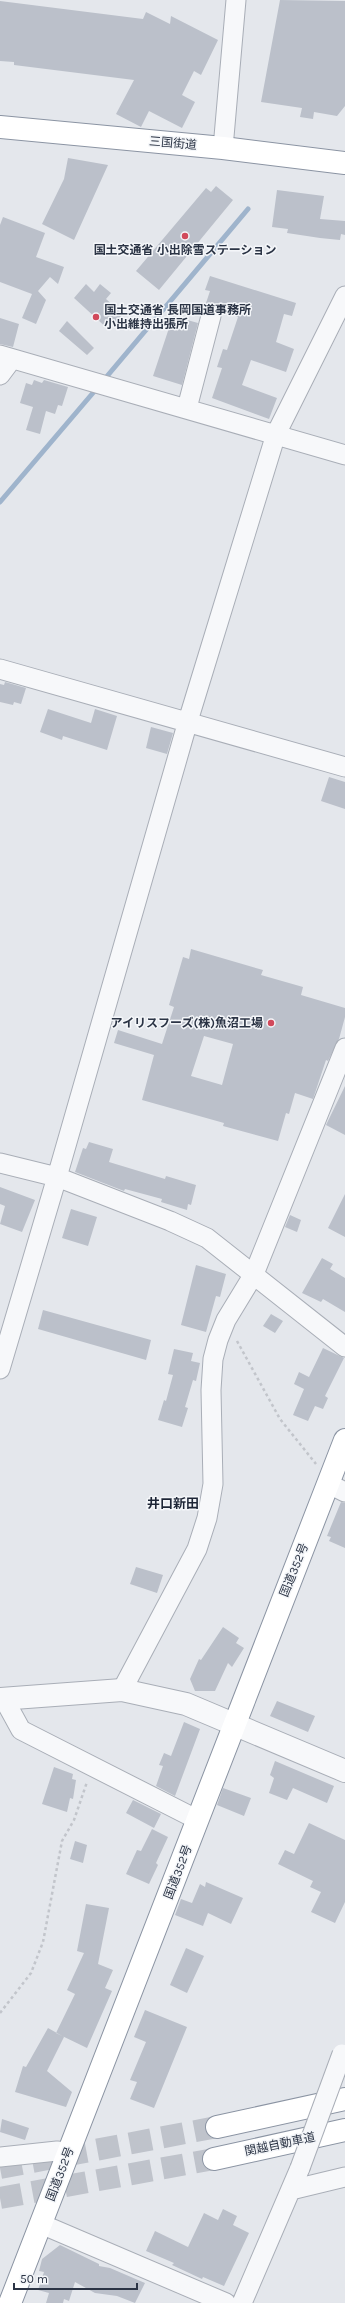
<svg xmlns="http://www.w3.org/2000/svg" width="345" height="2303" viewBox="0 0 345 2303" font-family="Karla,'Noto Sans JP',sans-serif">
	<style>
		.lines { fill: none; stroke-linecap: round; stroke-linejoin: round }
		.stream { stroke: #9fb4cc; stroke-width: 5 }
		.building { fill: #bbc0ca; fill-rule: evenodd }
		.motorway-tunnel { stroke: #bfc3cb; stroke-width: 22; stroke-dasharray: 22 11; stroke-linecap: butt }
		.minor-casing { stroke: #a9aeb7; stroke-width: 21 }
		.tertiary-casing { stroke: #a9aeb7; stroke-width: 24 }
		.trunk-casing { stroke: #8b94a3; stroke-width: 24 }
		.motorway-casing { stroke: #8b94a3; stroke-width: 24 }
		.path { stroke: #c2c5cb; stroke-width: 2.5; stroke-dasharray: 3 3; stroke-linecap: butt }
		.minor { stroke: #f7f8fa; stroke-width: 19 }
		.tertiary { stroke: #f7f8fa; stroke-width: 22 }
		.trunk { stroke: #fff; stroke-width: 22 }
		.motorway { stroke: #fff; stroke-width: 22 }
		.minor-bridge-casing { stroke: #a9aeb7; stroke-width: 21; stroke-linecap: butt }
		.minor-bridge { stroke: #f7f8fa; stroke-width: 19 }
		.poi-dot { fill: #d1495b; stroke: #f4f6f9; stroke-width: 1.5 }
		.labels { text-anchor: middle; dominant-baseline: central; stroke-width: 3; stroke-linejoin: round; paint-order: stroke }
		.street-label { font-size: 12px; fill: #2b3445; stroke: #f4f6f9 }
		.poi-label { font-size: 12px; font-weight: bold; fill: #2b3445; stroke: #f4f6f9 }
		.neighbourhood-label { font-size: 13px; font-weight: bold; fill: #1d2536; stroke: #f4f6f9 }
	</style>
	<rect width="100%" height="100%" fill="#e4e7ec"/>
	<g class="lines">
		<path class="stream" d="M103,381L248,209
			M0,502L98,387"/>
	</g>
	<path class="building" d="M280,0L345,1V106L337,116L314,112L313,119L300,117L302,108L261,102Z
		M0,1L143,19L146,12L170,24L171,16L218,40L201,75L194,71L182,95L195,102L182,128L149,111L141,127L116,114L134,80L14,65V62L0,61Z
		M68,158L108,165L74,240L42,224L64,179Z
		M216,186L233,200L159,290L136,271L206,188L211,192Z
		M277,190L324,196L320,219L345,221V235L341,234L340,240L320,238L287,233L288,229L272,227Z
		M3,217L45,233L36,257L64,267L58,284L50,277L38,291L46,300L36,324L22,318L32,294L0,282V225Z
		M210,276L296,303L292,316L284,314L276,342L294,349L286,372L251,360L242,385L277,398L269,419L212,398L222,368L217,367L223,349L227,350L238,317L220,311L214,306H205L210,291L205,290Z
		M86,284L94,292L100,284L111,293L106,299L123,314L109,330L74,298Z
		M173,316L198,323L182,385L153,376Z
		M0,318L19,324L13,347L0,344Z
		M67,321L94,348L87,355L59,331Z
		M34,380L42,383L44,380L68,387L62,406L58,405L55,414L46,411L40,434L26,430L33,407L20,403L26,383L32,385Z
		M5,682L26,688L21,704L14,702L13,705L0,702V684L4,685Z
		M48,709L91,723L95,709L117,716L107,750L63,736L62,740L40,732Z
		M151,727L173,733L167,754L146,748Z
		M329,777L345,782V809L321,801Z
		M191,949L263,970L261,975L303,987L301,995L345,1008V1017L339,1039L328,1061L326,1060L313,1099L295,1093L289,1114L286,1113L278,1141L223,1126L224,1123L142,1100L154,1055L114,1043L118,1030L162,1044L174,1007L169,1005L183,957L189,959ZM204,1036L233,1044L222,1085L191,1076Z
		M345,1086V1135L326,1125Z
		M89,1142L113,1149L109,1162L165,1179L166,1176L196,1185L191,1205L188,1204L187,1210L161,1202L162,1199L125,1189L124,1191L75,1172L83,1148L86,1149Z
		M0,1187L35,1200L22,1232L0,1224L5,1206L0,1204Z
		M345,1194V1237L328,1228Z
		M71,1209L97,1217L88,1246L62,1238Z
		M290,1215L301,1220L297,1232L285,1227Z
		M322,1258L333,1264L330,1269L345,1278V1312L323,1299L321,1302L302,1293Z
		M196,1265L226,1274L220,1297L216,1296L206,1332L181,1325Z
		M43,1310L151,1340L146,1360L38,1329Z
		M271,1314L283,1321L275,1333L263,1326Z
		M323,1348L344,1358L325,1396L328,1398L323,1409L315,1406L308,1421L293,1415L304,1389L294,1384L299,1372L309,1377Z
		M174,1349L193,1353L191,1361L200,1363L196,1381L193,1380L185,1407L188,1408L182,1427L158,1420L164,1400L166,1401L173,1375L168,1374Z
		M341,1502L345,1503V1548L329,1541L331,1537L327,1536Z
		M136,1567L163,1575L157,1593L130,1584Z
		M223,1627L239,1638L236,1643L244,1648L232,1667L228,1663L215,1691H195L190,1679L199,1659L201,1660Z
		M277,1701L315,1716L308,1732L270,1716Z
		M184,1722L200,1729L175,1796L156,1786L163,1766L159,1765L164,1753L171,1756Z
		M275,1761L334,1786L327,1803L293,1788L287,1800L269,1793L274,1778L270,1775Z
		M54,1767L73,1774L72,1779L76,1780L73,1799L70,1798L67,1812L42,1804Z
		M223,1788L251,1798L244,1816L217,1805Z
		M133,1800L161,1814L154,1828L126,1813Z
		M309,1823L345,1840V1902L335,1923L311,1912L321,1892L310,1887L313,1881L278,1864L285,1850L294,1854Z
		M152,1829L168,1837L156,1863L158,1865L149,1884L126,1874L137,1850L141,1851Z
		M75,1841L87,1845L83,1863L70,1859Z
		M206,1882L243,1898L231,1924L208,1913L203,1926L175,1915L181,1899L192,1903L200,1884L205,1887Z
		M86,1904L109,1908L98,1964L113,1970L105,1988L112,1991L87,2048L56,2033L75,1994L67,1990L84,1953L77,1951Z
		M186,1948L204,1956L187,1993L170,1985Z
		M145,2010L187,2027L154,2108L130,2099L137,2082L130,2080L146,2042L134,2037Z
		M48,2028L64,2037L47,2071L72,2092L66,2107L15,2092L23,2066L26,2067Z
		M2,2119L29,2128L25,2140L0,2132Z
		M223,2209L237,2216L233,2225L249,2233L224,2286L203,2277L202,2279L172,2265L174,2263L146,2251L155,2231L188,2247L204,2213L218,2220Z
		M60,2245L99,2264V2266L110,2268L145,2283L135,2303L117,2296L95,2293L75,2282L69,2301L64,2299L63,2303H46L49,2293L38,2290L44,2272L39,2271L42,2259Z"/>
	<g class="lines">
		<path class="motorway-tunnel" d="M0,2168L217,2127
			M0,2198L214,2159"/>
		<g class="minor-casing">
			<path id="minor" d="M223,148L236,0
				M0,355L345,455
				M0,375L12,359
				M187,408L211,316
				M0,669L345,767
				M0,1163L57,1177L170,1221L207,1238L345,1347
				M0,1369L57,1177L188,721L276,434L345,296
				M329,1484L345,1492
				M122,1690L197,1549L207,1518L213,1484L211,1390L213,1359L218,1340L226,1320L254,1274L345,1048
				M4,1699L21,1730L198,1820
				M0,2157L57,2151L69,2152
				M291,2190L345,2177
				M41,2224L226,2303
				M242,2303L300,2168"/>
		</g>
		<g class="tertiary-casing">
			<path id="tertiary" d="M0,1699L122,1690L186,1704L345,1771"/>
		</g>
		<g class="trunk-casing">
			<path id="trunk" d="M0,127L223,148L345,163
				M10,2303L345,1440"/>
		</g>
		<g class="motorway-casing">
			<path id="motorway" d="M217,2127L345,2099
				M214,2159L345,2130"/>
		</g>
		<path class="path" d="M237,1341L280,1419L316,1464
			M0,2013L31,1973L43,1942L62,1841L74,1820L87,1782"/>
		<use href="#minor" class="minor"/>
		<use href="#tertiary" class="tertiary"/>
		<use href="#trunk" class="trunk"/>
		<use href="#motorway" class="motorway"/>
		<g class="minor-bridge-casing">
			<path id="minor-bridge" d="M300,2168L342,2054"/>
		</g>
		<use href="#minor-bridge" class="minor-bridge"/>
	</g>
	<g class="poi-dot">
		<circle cx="185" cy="236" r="4"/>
		<circle cx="96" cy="317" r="4"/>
		<circle cx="271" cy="1023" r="4"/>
	</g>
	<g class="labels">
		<g class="street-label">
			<text transform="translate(173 143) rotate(5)">三国街道</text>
			<text transform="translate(294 1570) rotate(-68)">国道352号</text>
			<text transform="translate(178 1872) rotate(-69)">国道352号</text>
			<text transform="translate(280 2144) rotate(-12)">関越自動車道</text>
			<text transform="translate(60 2174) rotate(-69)">国道352号</text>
		</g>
		<g class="poi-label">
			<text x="185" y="250">国土交通省 小出除雪ステーション</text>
			<text x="104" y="310" text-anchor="start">国土交通省 長岡国道事務所<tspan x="104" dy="14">小出維持出張所</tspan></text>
			<text x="263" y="1023" text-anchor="end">アイリスフーズ(株)魚沼工場</text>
		</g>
		<g class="neighbourhood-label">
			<text x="173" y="1503">井口新田</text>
		</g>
	</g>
	<path d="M14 2283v6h123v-6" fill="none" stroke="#2b3445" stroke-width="2"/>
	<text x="20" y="2283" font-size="12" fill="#2b3445" stroke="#f4f6f9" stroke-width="3" paint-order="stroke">50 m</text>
</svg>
